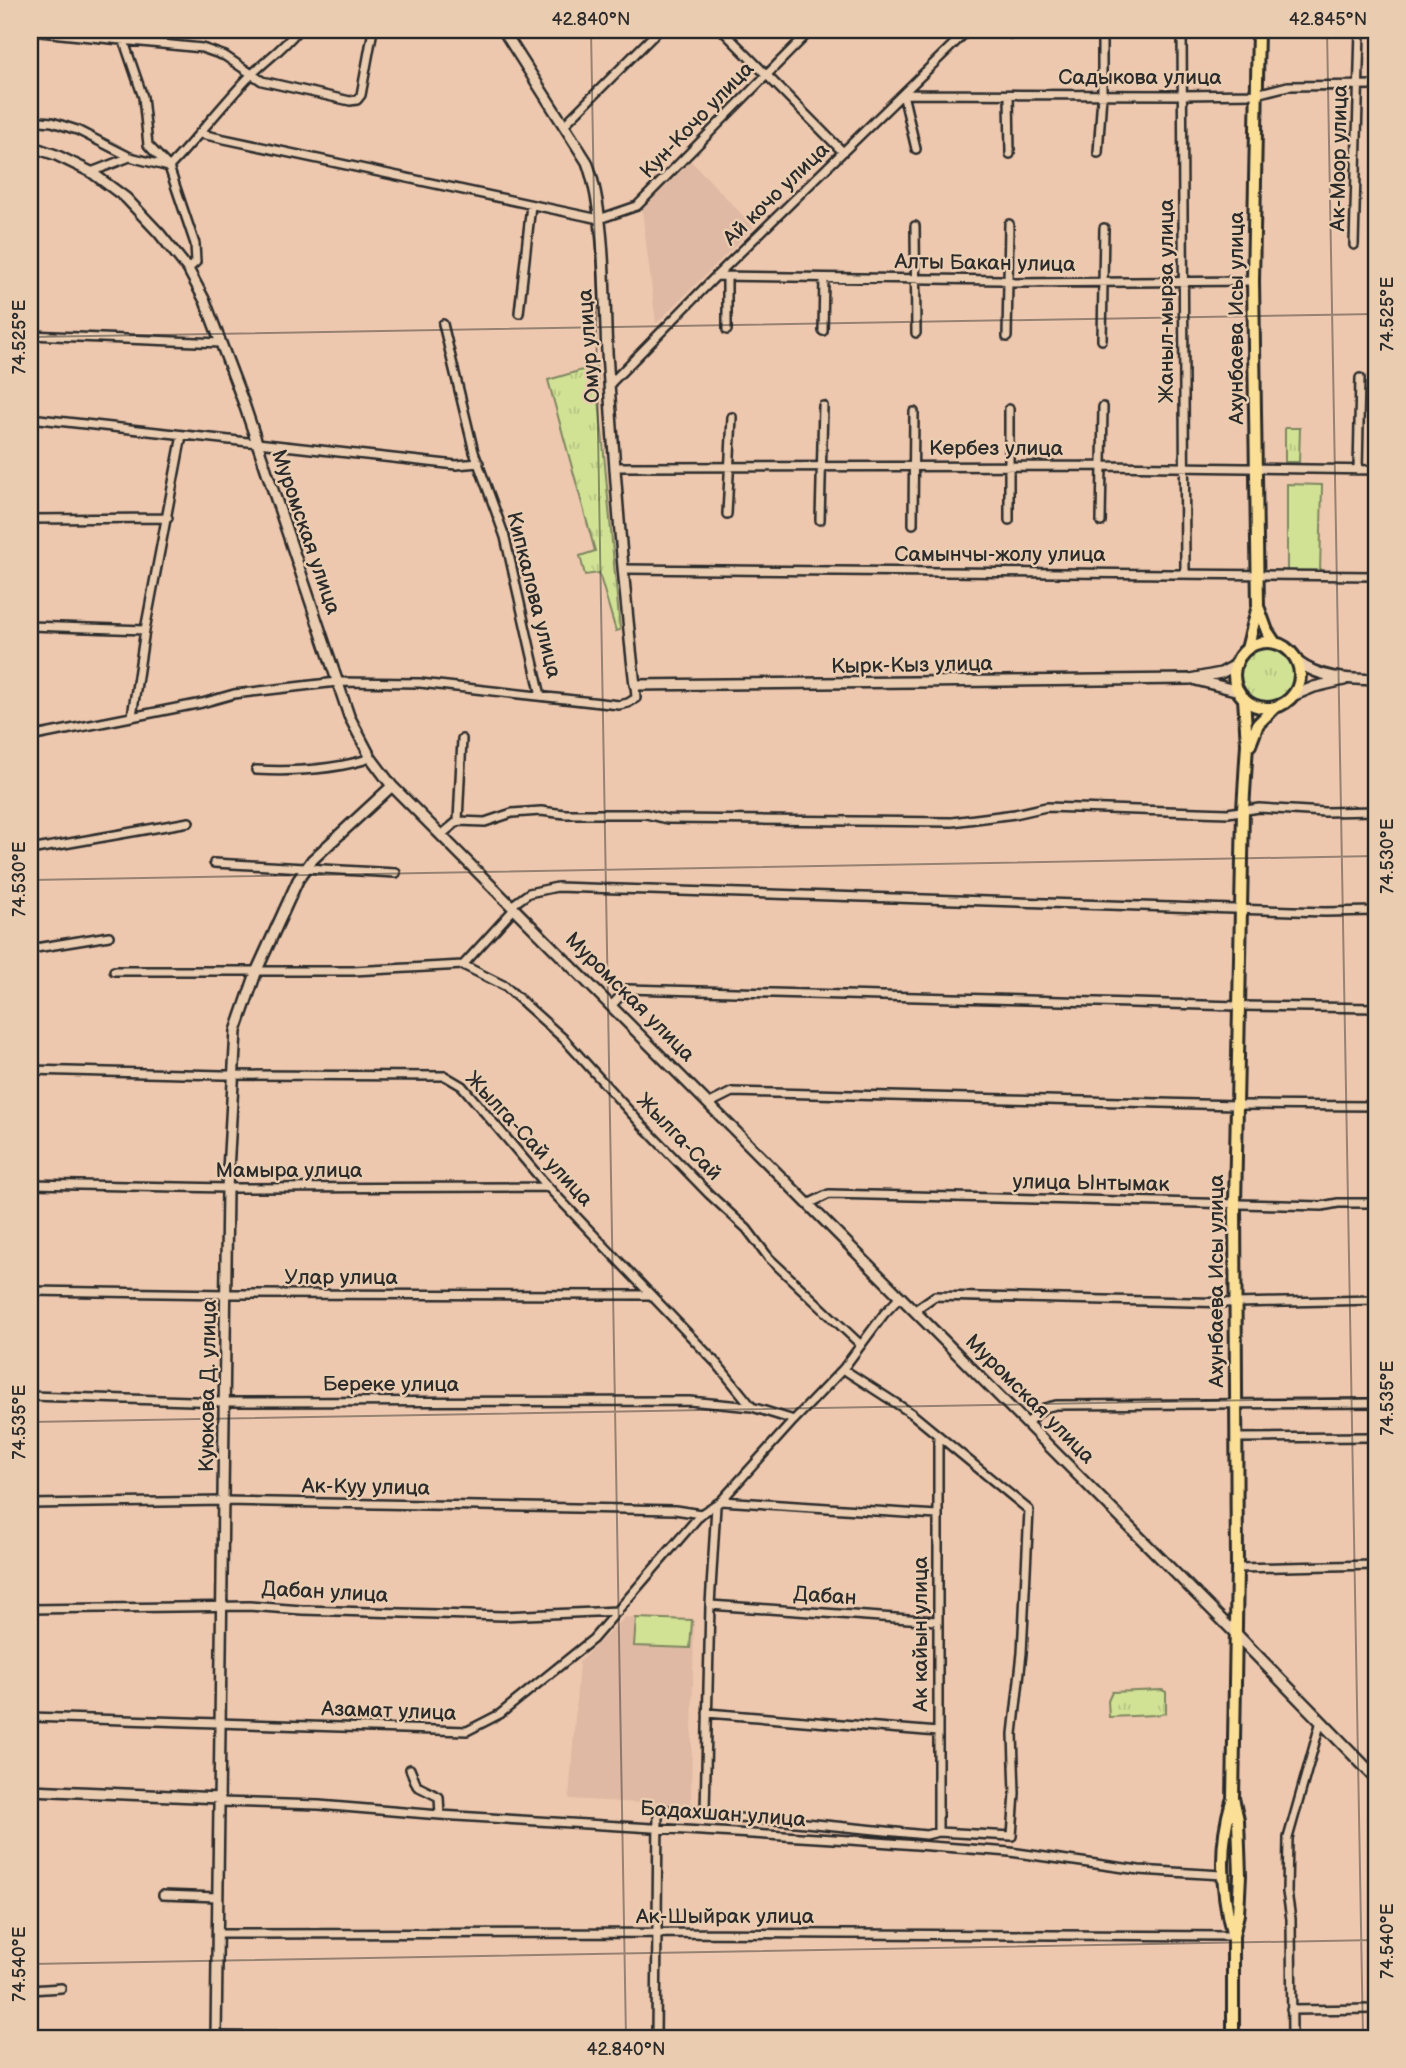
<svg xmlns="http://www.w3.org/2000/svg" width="1406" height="2068" viewBox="0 0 1406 2068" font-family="'Balsamiq Sans',sans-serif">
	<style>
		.built { fill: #dfb9a3 }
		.grass { fill: url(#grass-tufts); stroke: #7e8660; stroke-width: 2 }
		.pitch { fill: #d2e295; stroke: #7e8660; stroke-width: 2 }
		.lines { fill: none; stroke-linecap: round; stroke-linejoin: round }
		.minor-casing { stroke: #2b2b2b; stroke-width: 12 }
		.tertiary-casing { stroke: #2b2b2b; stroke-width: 14 }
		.secondary-casing { stroke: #2b2b2b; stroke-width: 15 }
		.primary-casing { stroke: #2b2b2b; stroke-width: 16 }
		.minor { stroke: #eaccb0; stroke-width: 7 }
		.tertiary { stroke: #eaccb0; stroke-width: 9 }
		.secondary { stroke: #eaccb0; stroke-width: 10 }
		.primary { stroke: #fbdf96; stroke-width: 10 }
		.ticks { fill: none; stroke: #2b2b2b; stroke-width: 2; stroke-opacity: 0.45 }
		.labels { text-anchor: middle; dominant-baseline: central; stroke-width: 5; stroke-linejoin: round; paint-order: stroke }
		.street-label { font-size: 21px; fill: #2b2b2b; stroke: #eaccb0 }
		.neatline { fill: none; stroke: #2b2b2b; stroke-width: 2.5 }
		.ticks-label { font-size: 18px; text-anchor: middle; fill: #2b2b2b }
	</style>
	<defs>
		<pattern id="grass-tufts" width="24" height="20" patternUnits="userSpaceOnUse" patternTransform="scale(1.75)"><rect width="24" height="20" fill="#d2e295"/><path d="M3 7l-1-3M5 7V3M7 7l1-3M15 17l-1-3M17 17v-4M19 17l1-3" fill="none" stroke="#b4c281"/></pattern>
	</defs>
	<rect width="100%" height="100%" fill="#eec8ae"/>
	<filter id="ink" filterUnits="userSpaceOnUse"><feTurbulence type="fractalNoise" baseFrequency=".0143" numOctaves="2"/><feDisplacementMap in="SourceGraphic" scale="14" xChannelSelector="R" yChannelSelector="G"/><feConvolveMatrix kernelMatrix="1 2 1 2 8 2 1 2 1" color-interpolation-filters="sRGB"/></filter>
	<g filter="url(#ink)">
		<path class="built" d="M691,161L754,227L656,324L642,210Z
			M625,1617L694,1620L691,1806L569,1799L579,1662Z"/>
		<path class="grass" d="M596,366L620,630L616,631L599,573L585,575L580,556L595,551L548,380Z
			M1285,428H1300L1299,462H1285Z
			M1241 675a26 26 0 1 1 52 0a26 26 0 1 1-52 0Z
			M1162,1690L1166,1692V1713L1156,1715L1109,1717L1108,1701L1112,1692Z"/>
		<path class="pitch" d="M1287,484L1322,485L1320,573L1287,574Z
			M636,1618L692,1620L690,1648L634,1646Z"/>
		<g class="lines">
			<g class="minor-casing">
				<path id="minor" d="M120,30L143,97L148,145L169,167L195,244L196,262L188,269
					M722,30L843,152
					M1011,30V34
					M1182,30L1185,573
					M30,31L202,48L225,56L262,81L350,101L357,100L361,95L373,30
					M1009,95L1010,154
					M30,120L52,122L77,130L130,157L169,167C197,138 222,105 250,76C267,59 282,50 298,30
					M564,125L659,30
					M201,134L599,219L637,206L811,30
					M916,149L903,94L1182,95L1256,94L1288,86L1376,85
					M1098,153L1102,95V42
					M91,172L130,157
					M915,226L916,333
					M1354,245L1360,30
					M716,276L1001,280L1014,283L1253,281
					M727,277V330
					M519,313L531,205
					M443,324L474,452L505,537L541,696
					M823,331L824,278
					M30,335L221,343
					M1007,337L1009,224
					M1102,340L1104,228
					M609,385L716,276L968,30
					M30,418L456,465L479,463
					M615,467L1102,466L1376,470
					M1358,470L1360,378
					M727,514L732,417
					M30,519L168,518
					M820,520L823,406
					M1009,520V409
					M1101,522L1103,407
					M913,524L914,412
					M624,569L1376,576
					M30,626L145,630
					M132,716L145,630L182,435
					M30,737L202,703L234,694L337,682L420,683L619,705L628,703L636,698L635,685
					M256,770C295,772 334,770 371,758
					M458,821L462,739
					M441,835L458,821L485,822L512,813L541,811L565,814H646L667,819L952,822L1015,814L1046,807L1228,813L1259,808L1325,812L1376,811
					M30,850L189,822
					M214,863L396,873
					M511,906L529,893L557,887L1325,912L1376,911
					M30,949L109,936
					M463,965L505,986L564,1039L641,1124L709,1194L747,1229L769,1258L861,1345
					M114,971H353L463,965L514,909
					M612,1005L627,989L1238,1006L1376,1008
					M30,1070L222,1075L445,1076L462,1086L548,1187L718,1365L752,1407L794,1420
					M708,1104L732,1092L1236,1105L1376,1106
					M30,1184L227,1188L548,1187
					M808,1204L829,1194L1322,1206L1338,1203H1376
					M30,1291L227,1294L651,1295
					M915,1310L935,1296L1235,1303L1376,1300
					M30,1396L224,1402L689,1401L752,1407
					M1027,1423L1044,1408L1056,1405L1376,1403
					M938,1436V1832
					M1236,1438L1376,1437
					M721,1501L937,1515
					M30,1504L224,1501L675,1510L701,1514
					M716,1506L710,1605L705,1811L717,1817L775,1820L926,1835L938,1832L1012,1836L1015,1793L1013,1734L1022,1653L1029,1510L911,1413L843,1369
					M1237,1568L1376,1565
					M710,1605L937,1621
					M30,1609L249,1606L302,1610L503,1616L618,1611
					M707,1713L938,1732
					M30,1717L467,1731L500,1714L593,1639L701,1514L721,1501L794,1420L843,1369L884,1314L901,1296
					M410,1769L417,1786L439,1797L440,1815
					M220,1802L319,1805L440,1815L850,1840L1010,1852L1139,1870L1222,1875
					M163,1895L218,1897
					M218,1934L657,1933L1233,1936
					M30,1990L61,1988
					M1291,2010L1376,2009
					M216,2036L414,2038
					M656,2038L658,1810L705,1811
					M1292,2038L1291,1919L1287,1892L1288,1838L1321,1721"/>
			</g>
			<g class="tertiary-casing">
				<path id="tertiary" d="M503,30L587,162C606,214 604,295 607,352C614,463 622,575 635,685L1190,679L1221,673L1236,665
					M30,146L56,155L91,172L126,198L159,233L188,269L205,301L244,404L349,716L371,758L392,786L1236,1634
					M1298,662C1321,679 1348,679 1376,680
					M1196,680L1239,691
					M1292,696L1314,687L1344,680
					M30,1790L220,1798
					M216,2038L227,1188L236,1031L257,970L298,880L312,860L392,786"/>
			</g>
			<g class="secondary-casing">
				<path id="secondary" d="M1236,1634L1376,1778"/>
			</g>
			<g class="primary-casing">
				<path id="primary" d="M1259,609L1267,631L1275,643
					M1234 675a33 33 0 1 1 66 0a33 33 0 1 1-66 0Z
					M1247,649L1258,606L1253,281L1258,30
					M1250,745L1258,724L1275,707
					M1232,1933C1221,1889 1219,1844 1232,1801
					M1233,2038V1936L1238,1914L1240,1875L1238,1820L1233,1798L1237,1568L1235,1204L1243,810L1247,744L1244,698"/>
			</g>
			<use href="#minor" class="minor"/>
			<use href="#tertiary" class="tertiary"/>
			<use href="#secondary" class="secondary"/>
			<use href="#primary" class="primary"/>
		</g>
	</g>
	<path class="ticks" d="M591,30L626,2038M1327,30L1363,2038M30,337L1376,314M30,880L1376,856M30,1422L1376,1398M30,1964L1376,1940"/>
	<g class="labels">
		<g class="street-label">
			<text x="1140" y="77">Садыкова улица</text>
			<text transform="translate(697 120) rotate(-46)">Кун-Кочо улица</text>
			<text transform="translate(1339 158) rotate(-89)">Ак-Моор улица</text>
			<text transform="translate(776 194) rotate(-44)">Ай кочо улица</text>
			<text transform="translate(985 263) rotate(1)">Алты Бакан улица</text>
			<text transform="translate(1166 301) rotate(-90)">Жаныл-мырза улица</text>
			<text transform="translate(1236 318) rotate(-90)">Ахунбаева Исы улица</text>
			<text transform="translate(589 346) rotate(-94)">Омур улица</text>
			<text x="996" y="448">Кербез улица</text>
			<text transform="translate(306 532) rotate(71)">Муромская улица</text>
			<text x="1000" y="554">Самынчы-жолу улица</text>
			<text transform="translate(534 595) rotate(76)">Кипкалова улица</text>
			<text transform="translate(912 665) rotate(-1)">Кырк-Кыз улица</text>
			<text transform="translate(630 997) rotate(45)">Муромская улица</text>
			<text transform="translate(679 1137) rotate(46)">Жылга-Сай</text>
			<text transform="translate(529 1139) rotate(47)">Жылга-Сай улица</text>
			<text x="289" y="1170">Мамыра улица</text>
			<text transform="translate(1091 1183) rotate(1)">улица Ынтымак</text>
			<text x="341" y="1277">Улар улица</text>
			<text transform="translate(1216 1281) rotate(-90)">Ахунбаева Исы улица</text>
			<text x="391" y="1384">Береке улица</text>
			<text transform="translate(208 1386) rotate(-89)">Куюкова Д. улица</text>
			<text transform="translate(1030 1399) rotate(45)">Муромская улица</text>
			<text transform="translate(366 1487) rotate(1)">Ак-Куу улица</text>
			<text transform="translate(325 1592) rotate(3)">Дабан улица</text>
			<text transform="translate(825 1596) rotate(4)">Дабан</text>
			<text transform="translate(920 1634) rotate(-90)">Ак кайын улица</text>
			<text transform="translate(389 1711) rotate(2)">Азамат улица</text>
			<text transform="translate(723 1814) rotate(4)">Бадахшан улица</text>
			<text x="725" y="1916">Ак-Шыйрак улица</text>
		</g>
	</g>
	<rect width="1406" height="2068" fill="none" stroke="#eaccb0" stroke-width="77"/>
	<rect x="38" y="38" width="1330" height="1992" class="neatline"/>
	<g class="ticks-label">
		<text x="591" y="25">42.840°N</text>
		<text x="1328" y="25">42.845°N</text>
		<text transform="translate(1387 314) rotate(-90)" y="6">74.525°E</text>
		<text transform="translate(19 337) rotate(-90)" y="6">74.525°E</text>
		<text transform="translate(1387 856) rotate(-90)" y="6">74.530°E</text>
		<text transform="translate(19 879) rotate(-90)" y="6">74.530°E</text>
		<text transform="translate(1387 1398) rotate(-90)" y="6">74.535°E</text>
		<text transform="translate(19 1422) rotate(-90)" y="6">74.535°E</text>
		<text transform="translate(1387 1941) rotate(-90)" y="6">74.540°E</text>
		<text transform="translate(19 1964) rotate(-90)" y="6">74.540°E</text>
		<text x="626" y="2055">42.840°N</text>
	</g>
</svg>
